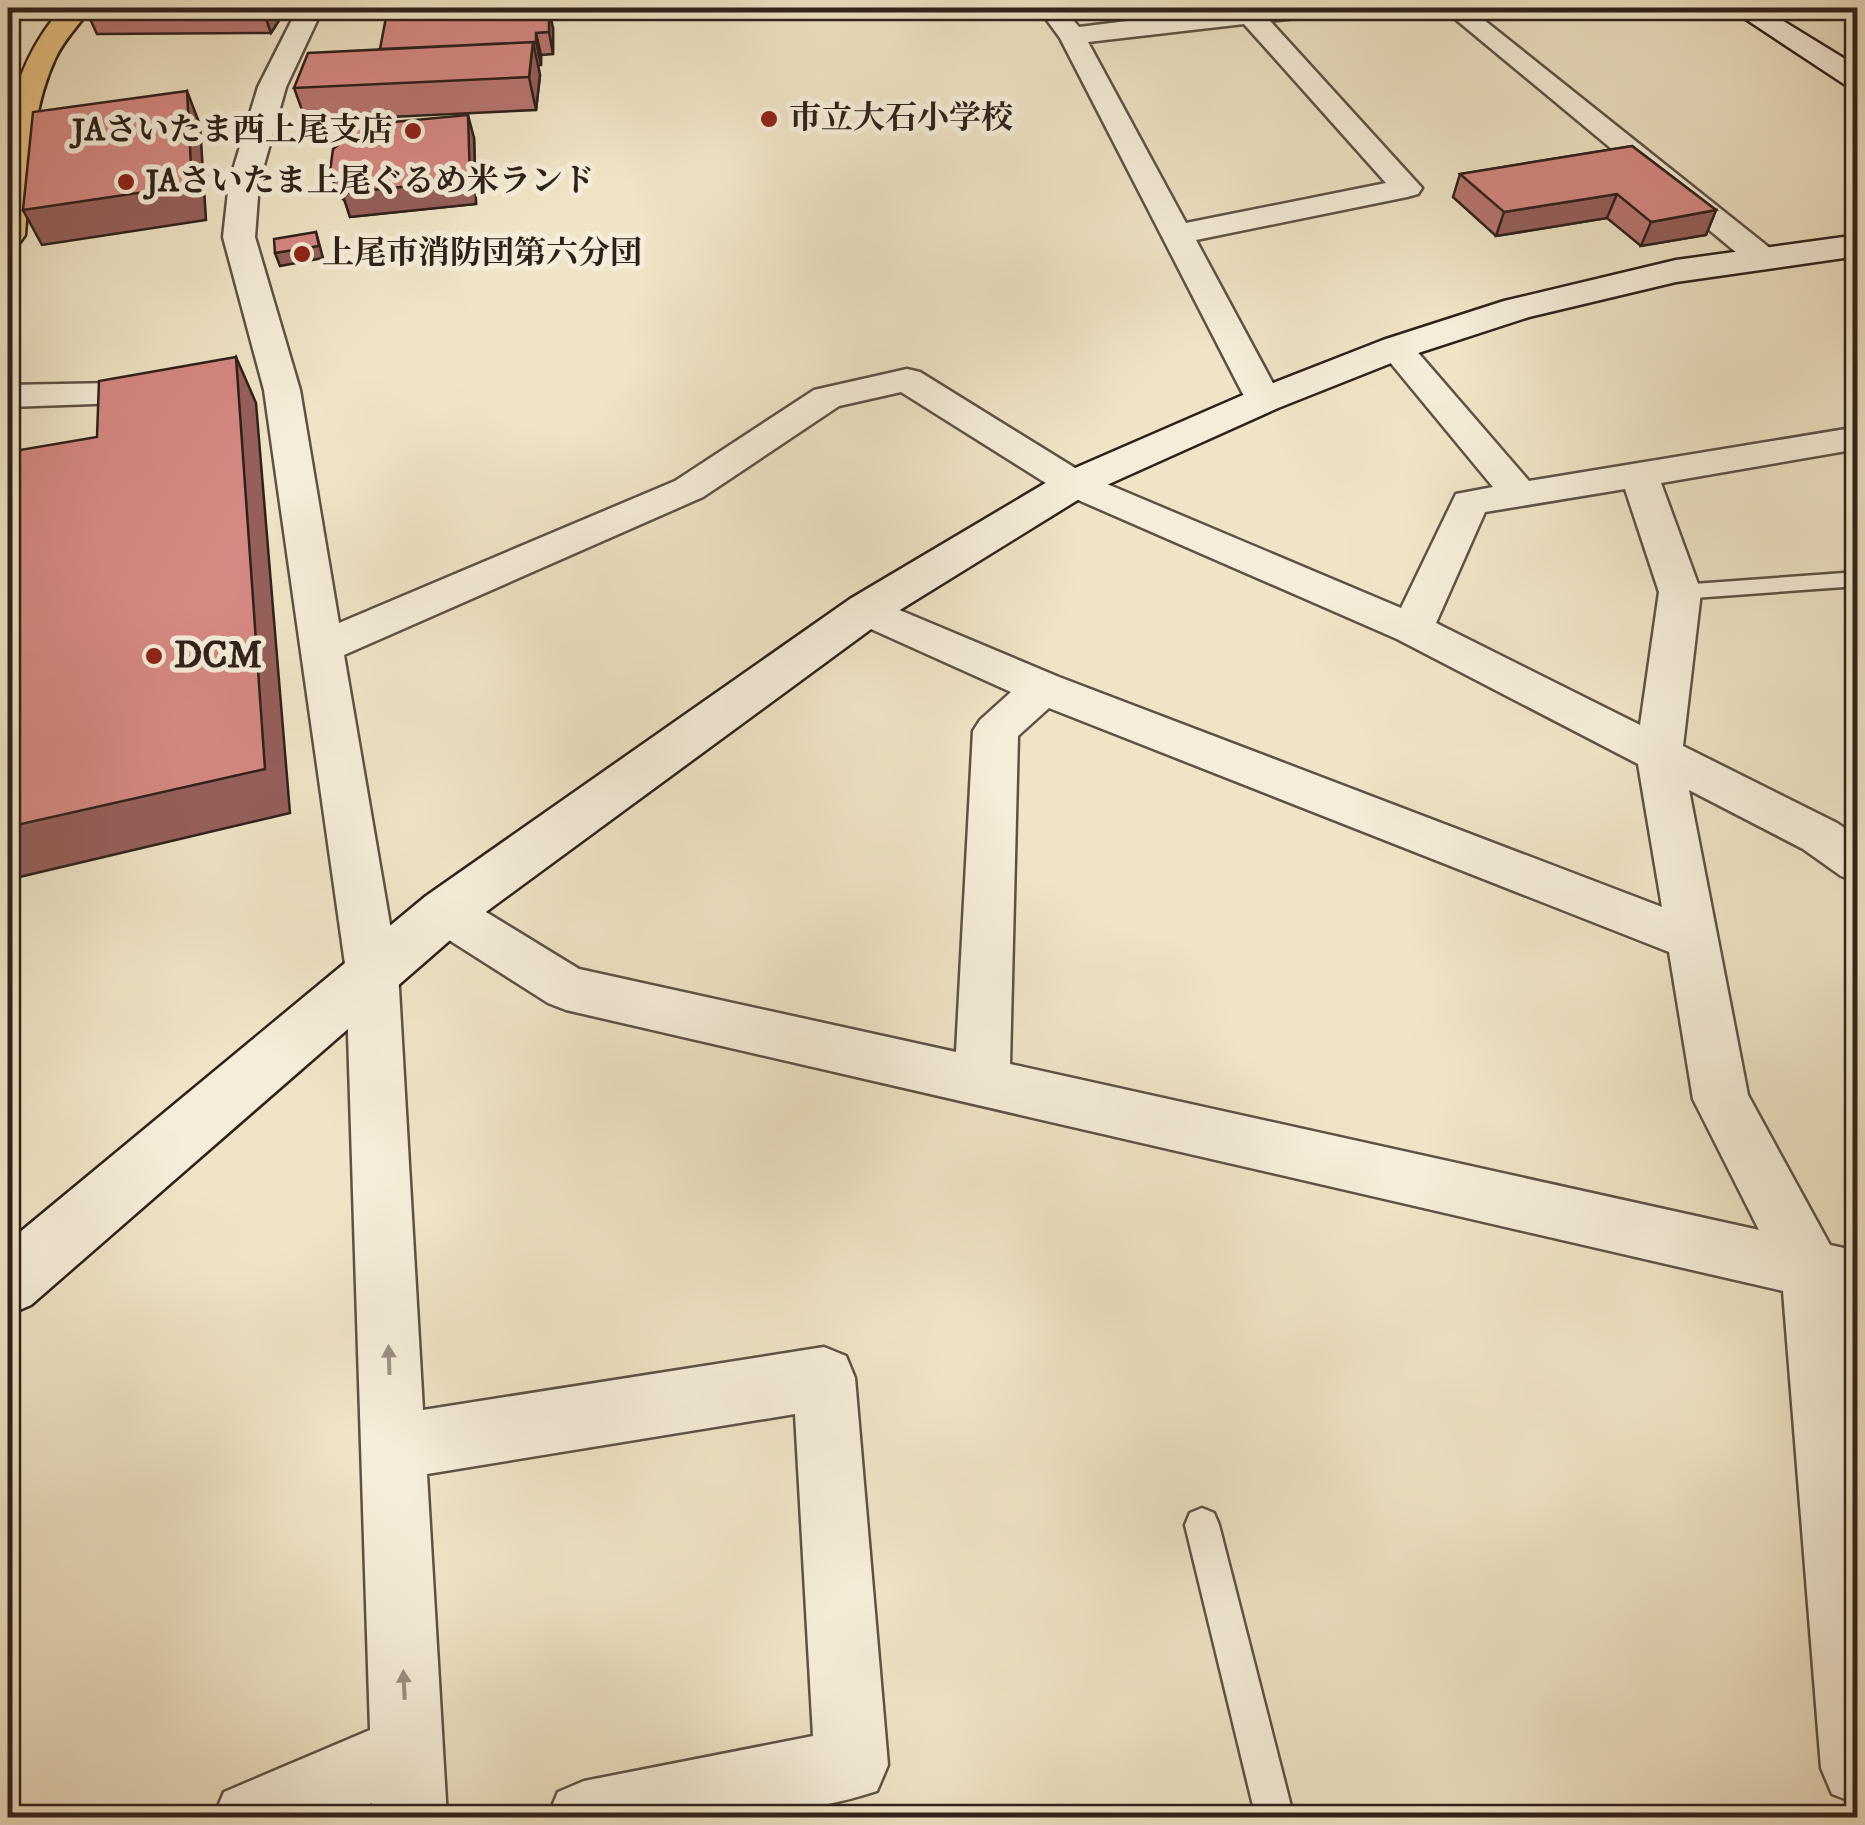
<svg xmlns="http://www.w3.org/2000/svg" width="1865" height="1825" viewBox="0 0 1865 1825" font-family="'IM FELL DW Pica','Noto Serif JP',serif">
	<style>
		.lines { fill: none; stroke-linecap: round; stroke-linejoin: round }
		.lane-casing { stroke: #5e5246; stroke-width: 5 }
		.street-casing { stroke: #5e5246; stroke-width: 5 }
		.secondary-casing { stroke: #2e211c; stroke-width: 5 }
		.primary-casing { stroke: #2e211c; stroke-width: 5 }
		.lane { fill: #f5edd9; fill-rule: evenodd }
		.street { fill: #f5edd9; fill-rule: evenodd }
		.secondary { fill: #f5edd9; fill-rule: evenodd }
		.primary { fill: #e8c282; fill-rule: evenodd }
		.wall { fill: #b87570; stroke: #2e211c; stroke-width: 2.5 }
		.shaded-wall { fill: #965f5b; stroke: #2e211c; stroke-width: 2.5 }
		.building { fill: #d68882; stroke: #2e211c; stroke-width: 2.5 }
		.oneway { fill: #9b9184 }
		.poi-dot { fill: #8f2418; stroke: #f5edd9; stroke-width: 4 }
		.labels { text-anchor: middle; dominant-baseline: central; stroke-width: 10; stroke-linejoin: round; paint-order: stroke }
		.far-poi-label { font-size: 32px; font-weight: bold; fill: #2e211c; stroke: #f5edd9; text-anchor: start }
		.poi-label { font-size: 38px; font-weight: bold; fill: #2e211c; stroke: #f5edd9; text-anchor: start }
	</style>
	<rect width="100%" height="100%" fill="#efe4c5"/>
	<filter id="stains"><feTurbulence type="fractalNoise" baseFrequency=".002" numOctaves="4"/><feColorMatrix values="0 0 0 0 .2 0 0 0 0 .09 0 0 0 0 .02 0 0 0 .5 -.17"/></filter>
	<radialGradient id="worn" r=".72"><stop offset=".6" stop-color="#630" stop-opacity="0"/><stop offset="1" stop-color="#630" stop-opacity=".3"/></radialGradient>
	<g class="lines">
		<g class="lane-casing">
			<path id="lane" d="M1858,572V586L1680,599L1670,592L1680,585Z
				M1202,1508L1214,1513L1219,1525L1294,1818H1256L1185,1525L1190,1513Z"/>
		</g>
		<g class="street-casing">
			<path id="street" d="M298,8H323L286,87L259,183L255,237L300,390L339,623L675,481L814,390L907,369L920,372L1088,476L1401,608L1456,494L1493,487L1384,355L1379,348L1384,341L1396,338L1408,341L1529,481L1858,427V449L1661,483L1701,592L1683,746L1837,823L1858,837V882L1841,876L1803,849L1689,790L1748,1095L1830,1245L1858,1251V1309L1845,1306L1858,1424V1804L1832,1794L1821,1768L1783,1291L566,1010L548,1003L427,926L420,912L427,898L445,892L463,898L579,969L956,1052L973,731L980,720L1011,692L851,620L845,610L851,600L866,596L1059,677L1662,907L1638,764L1397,639L1060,492L901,392L839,406L703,497L344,655L398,971L423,1410L824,1347L846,1356L855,1378L888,1765L877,1791C775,1825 655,1818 547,1818L558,1792L584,1781L813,1736L795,1414L427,1474L447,1818H373L372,1803L339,1818H213L224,1792L370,1730L346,971L264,390L223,237L229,183L258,87ZM1625,489L1659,592L1640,725L1436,623L1485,512ZM1049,708L1669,952L1693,1099L1759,1230L1010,1064L1018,736Z
				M1038,8H1063L1079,27L1232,8H1326L1313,16L1270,21L1422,188L1418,194L1407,197L1196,240L1282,400L1277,408L1264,411L1251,408L1246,400L1060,38ZM1244,24L1386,183L1186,223L1088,42Z
				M1442,8H1469L1771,249L1776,256L1771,263H1749Z
				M167,382L180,385L185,393L180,401L8,407V385Z"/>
		</g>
		<g class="secondary-casing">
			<path id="secondary" d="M1729,8H1762L1858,67V89L1847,86Z
				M1858,235V256L1676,282L1529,317L1409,356L1278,408L1089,493L882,621L464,928L31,1305L8,1315V1242L426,896L850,599L1059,475L1250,392L1383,340L1504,301L1676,260Z"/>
		</g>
		<g class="primary-casing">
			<path id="primary" d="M62,8H91C79,25 64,39 55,59C30,113 30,176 25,235L20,242L8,245C2,154 0,80 62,8Z"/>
		</g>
		<use href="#lane" class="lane"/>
		<use href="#street" class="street"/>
		<use href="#secondary" class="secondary"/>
		<use href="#primary" class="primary"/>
	</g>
	<path class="wall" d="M85,8H287L271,33L97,34Z
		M553,28V54L541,55V65H538L540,75L536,110L306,121L294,88L380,49Z
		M474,138L476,204L350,217L345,201L338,195L330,171Z
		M1632,146L1716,210L1706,235L1641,246L1607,218L1496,236L1453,197L1460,174Z"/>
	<path class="shaded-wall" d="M262,8H287L271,33Z
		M549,8L553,28V54L549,32Z
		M536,33L541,55V65L536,42Z
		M533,42L540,75L536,110L529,77Z
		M187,91L200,125L206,220L42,245L23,210Z
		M468,115L474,138L476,204L350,217L342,193Z
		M1617,194L1607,218L1496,236L1504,212Z
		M1716,210L1706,235L1641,246L1651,222Z
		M316,232L323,258L280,266L275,253Z
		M236,357L256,403L290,813L15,878L8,868V827Z"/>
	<path class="building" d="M428,8H549V32L536,33V42L380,49L387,12Z
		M533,42L529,77L294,88L308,53Z
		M187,91L192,185L23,210L33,112Z
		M468,115L470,180L342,193V182L330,171L333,149L347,138L350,126Z
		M1632,146L1716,210L1651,222L1617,194L1504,212L1460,174Z
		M316,232L319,246L275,253L274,239Z
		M236,357L265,769L8,827V523L14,451L97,437L99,381Z"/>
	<defs><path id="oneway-solid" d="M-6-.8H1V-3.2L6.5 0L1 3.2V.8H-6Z" transform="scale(2.5)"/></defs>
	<g class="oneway">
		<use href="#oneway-solid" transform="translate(389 1360) rotate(-92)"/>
		<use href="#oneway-solid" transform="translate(404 1685) rotate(-93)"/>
	</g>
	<g class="poi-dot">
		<circle cx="769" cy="119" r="10"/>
		<circle cx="413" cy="131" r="10"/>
		<circle cx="126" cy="182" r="10"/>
		<circle cx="302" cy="254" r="10"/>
		<circle cx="154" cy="656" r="10"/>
	</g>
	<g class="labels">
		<g class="far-poi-label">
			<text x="789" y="119">市立大石小学校</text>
			<text x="393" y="131" text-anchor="end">JAさいたま西上尾支店</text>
			<text x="146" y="182">JAさいたま上尾ぐるめ米ランド</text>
			<text x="322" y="254">上尾市消防団第六分団</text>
		</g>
		<g class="poi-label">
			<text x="174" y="656">DCM</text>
		</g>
	</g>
	<rect width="1865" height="1825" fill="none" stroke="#efe4c5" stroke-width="40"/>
	<rect x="10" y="10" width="1845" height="1805" fill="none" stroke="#2e211c" stroke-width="5"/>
	<rect x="20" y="20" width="1825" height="1785" fill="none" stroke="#2e211c" stroke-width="2.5"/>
	<rect width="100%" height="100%" filter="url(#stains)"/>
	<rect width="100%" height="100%" fill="url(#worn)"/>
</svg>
